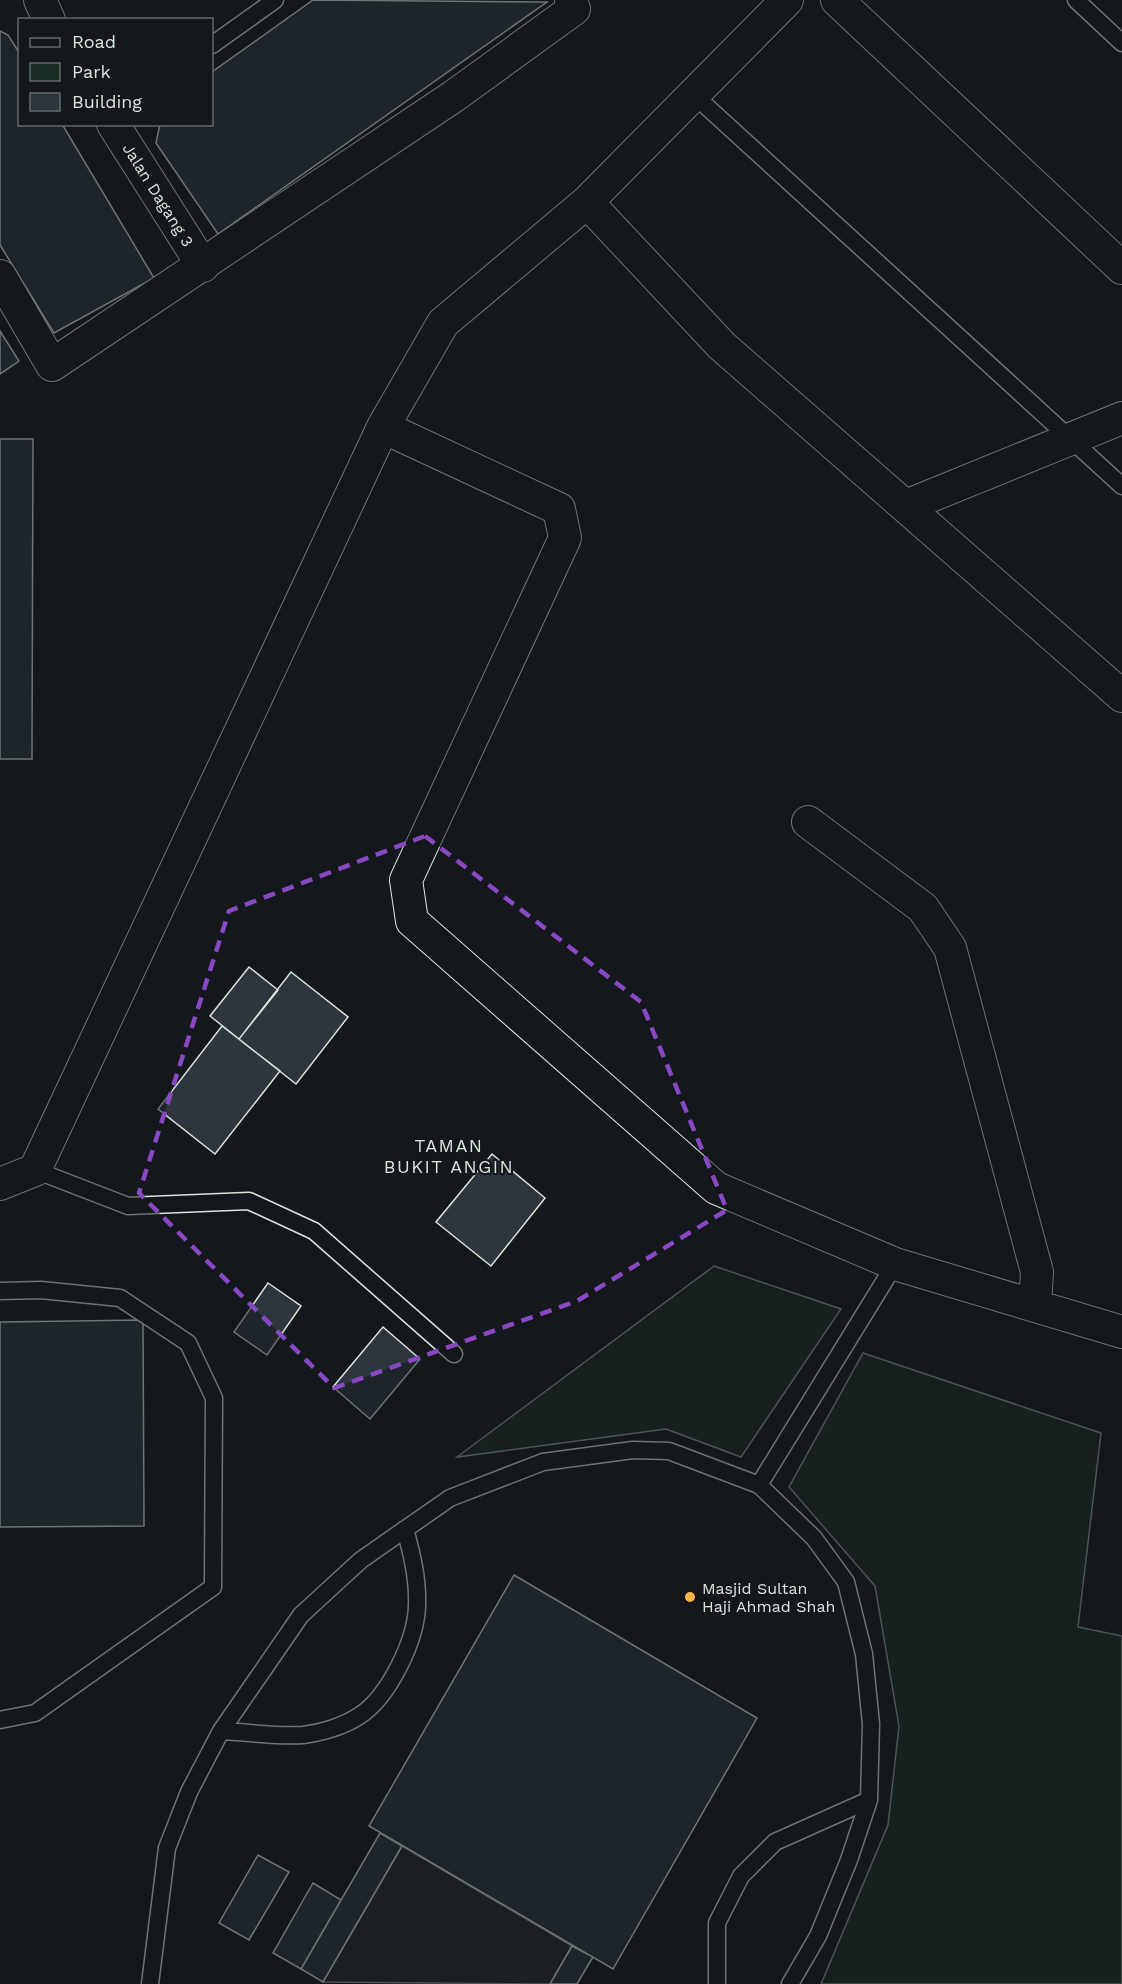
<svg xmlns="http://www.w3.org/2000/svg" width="1122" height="1984" viewBox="0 0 1122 1984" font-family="'Work Sans',sans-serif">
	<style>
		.green { fill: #1a2d24; stroke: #939e99; stroke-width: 1.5 }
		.parking { fill: #24282b; stroke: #939e99; stroke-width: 1.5 }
		.building { fill: #2c363c; stroke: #d8e6dc; stroke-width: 1.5 }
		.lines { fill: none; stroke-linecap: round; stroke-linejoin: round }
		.lane-casing { stroke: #d8e6dc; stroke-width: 19 }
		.street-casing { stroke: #d8e6dc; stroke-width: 34 }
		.lane { stroke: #14181c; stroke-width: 16 }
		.street { stroke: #14181c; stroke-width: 32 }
		.marked { fill: none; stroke: #8948c3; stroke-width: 4.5; stroke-dasharray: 12 8; stroke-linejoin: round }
		.poi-dot { fill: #ffb74d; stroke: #14181c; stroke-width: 2 }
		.labels { text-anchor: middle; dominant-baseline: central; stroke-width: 4.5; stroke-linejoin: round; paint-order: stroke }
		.street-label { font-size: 16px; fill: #d8e6dc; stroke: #14181c }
		.poi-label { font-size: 16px; fill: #d8e6dc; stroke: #14181c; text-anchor: start }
		.neighbourhood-label { font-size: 18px; letter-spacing: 1.5px; fill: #d8e6dc; stroke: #14181c }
	</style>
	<rect width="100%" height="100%" fill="#14181c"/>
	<path class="green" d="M714,1266L841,1309L741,1457L666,1429L457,1457Z
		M863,1353L1101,1433L1078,1627L1122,1636V1984H821L888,1825L899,1726L875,1586L789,1487Z"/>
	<path class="parking" d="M402,1846L572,1946L550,1984L323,1982Z"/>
	<path class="building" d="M313,0L547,2L218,234L156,143L160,124H212V72Z
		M0,31L8,35L20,54V124H62L154,278L54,333L0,245Z
		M0,331L19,361L0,374Z
		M0,439H33L32,759H0Z
		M249,967L278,990L239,1039L210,1016Z
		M291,972L348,1017L296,1084L239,1039Z
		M222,1026L280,1071L215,1154L158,1109Z
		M492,1154L545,1198L491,1266L436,1222Z
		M268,1283L301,1306L267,1355L234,1332Z
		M143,1320L144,1526L0,1527V1322Z
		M383,1327L420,1359L370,1419L333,1387Z
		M514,1575L757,1718L613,1969L369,1826Z
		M380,1833L402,1846L323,1982L301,1969Z
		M258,1855L289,1872L249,1940L219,1923Z
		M313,1883L341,1900L301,1969L273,1953Z
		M572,1946L593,1957L577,1984H550Z"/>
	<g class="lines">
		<g class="lane-casing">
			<path id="lane" d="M1076,0L1122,43
				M212,45L275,0
				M694,95L1122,486
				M35,1170L128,1206L249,1201L314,1231L454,1354
				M0,1291L41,1290L120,1298L188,1343L214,1398L213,1587L35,1713L0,1720
				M759,1485L895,1264
				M221,1731C247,1732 276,1737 303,1735C321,1733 344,1726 359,1716C389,1697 416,1640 417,1606C418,1579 412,1554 405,1529
				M150,1984L167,1848L189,1792L221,1731L301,1615L361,1560L450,1498L543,1462L633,1450L669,1451L759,1485L814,1538L846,1582L864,1654L871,1724L869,1800L849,1860L818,1936L790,1984
				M717,1984V1923L741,1876L775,1842L869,1800"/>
		</g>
		<g class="street-casing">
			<path id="street" d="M40,0L49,20
				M837,0L1122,268
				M113,124L203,266
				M587,202L722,346L1122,696
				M0,276L52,365L454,96L574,9L571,0
				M383,427L559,509L565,538L406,880L412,921L716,1188L895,1264L1122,1332
				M906,506L1122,418
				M808,822L923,908L950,948L1037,1272L1035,1306
				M0,1184L35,1170L383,427L443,323L587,202L787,0"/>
		</g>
		<use href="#lane" class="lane"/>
		<use href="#street" class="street"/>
	</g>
	<path d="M0 0H1122V1984H0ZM425,836L641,1002L727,1210L577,1301L334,1388L139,1193L229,911Z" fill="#14181c" fill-opacity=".55" fill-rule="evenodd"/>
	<path class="marked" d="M425,836L641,1002L727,1210L577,1301L334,1388L139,1193L229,911Z"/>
	<circle class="poi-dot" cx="690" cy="1597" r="6"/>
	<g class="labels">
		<g class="street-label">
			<text transform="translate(158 195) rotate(58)">Jalan Dagang 3</text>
		</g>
		<g class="poi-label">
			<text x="702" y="1588">Masjid Sultan<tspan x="702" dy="18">Haji Ahmad Shah</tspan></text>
		</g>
		<g class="neighbourhood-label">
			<text x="449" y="1145">TAMAN<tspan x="449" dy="21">BUKIT ANGIN</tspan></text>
		</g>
	</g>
	<rect x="18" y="18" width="195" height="108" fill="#14181c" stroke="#626a69" stroke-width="1.5"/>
	<rect x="30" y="38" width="30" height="9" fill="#14181c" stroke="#626a69" stroke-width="1.5"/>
	<text x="72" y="48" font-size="18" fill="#d8e6dc">Road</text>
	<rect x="30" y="63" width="30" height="18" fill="#1a2d24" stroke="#626a69" stroke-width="1.5"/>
	<text x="72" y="78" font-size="18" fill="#d8e6dc">Park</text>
	<rect x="30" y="93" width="30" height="18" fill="#2c363c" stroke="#626a69" stroke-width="1.5"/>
	<text x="72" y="108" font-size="18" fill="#d8e6dc">Building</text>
</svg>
